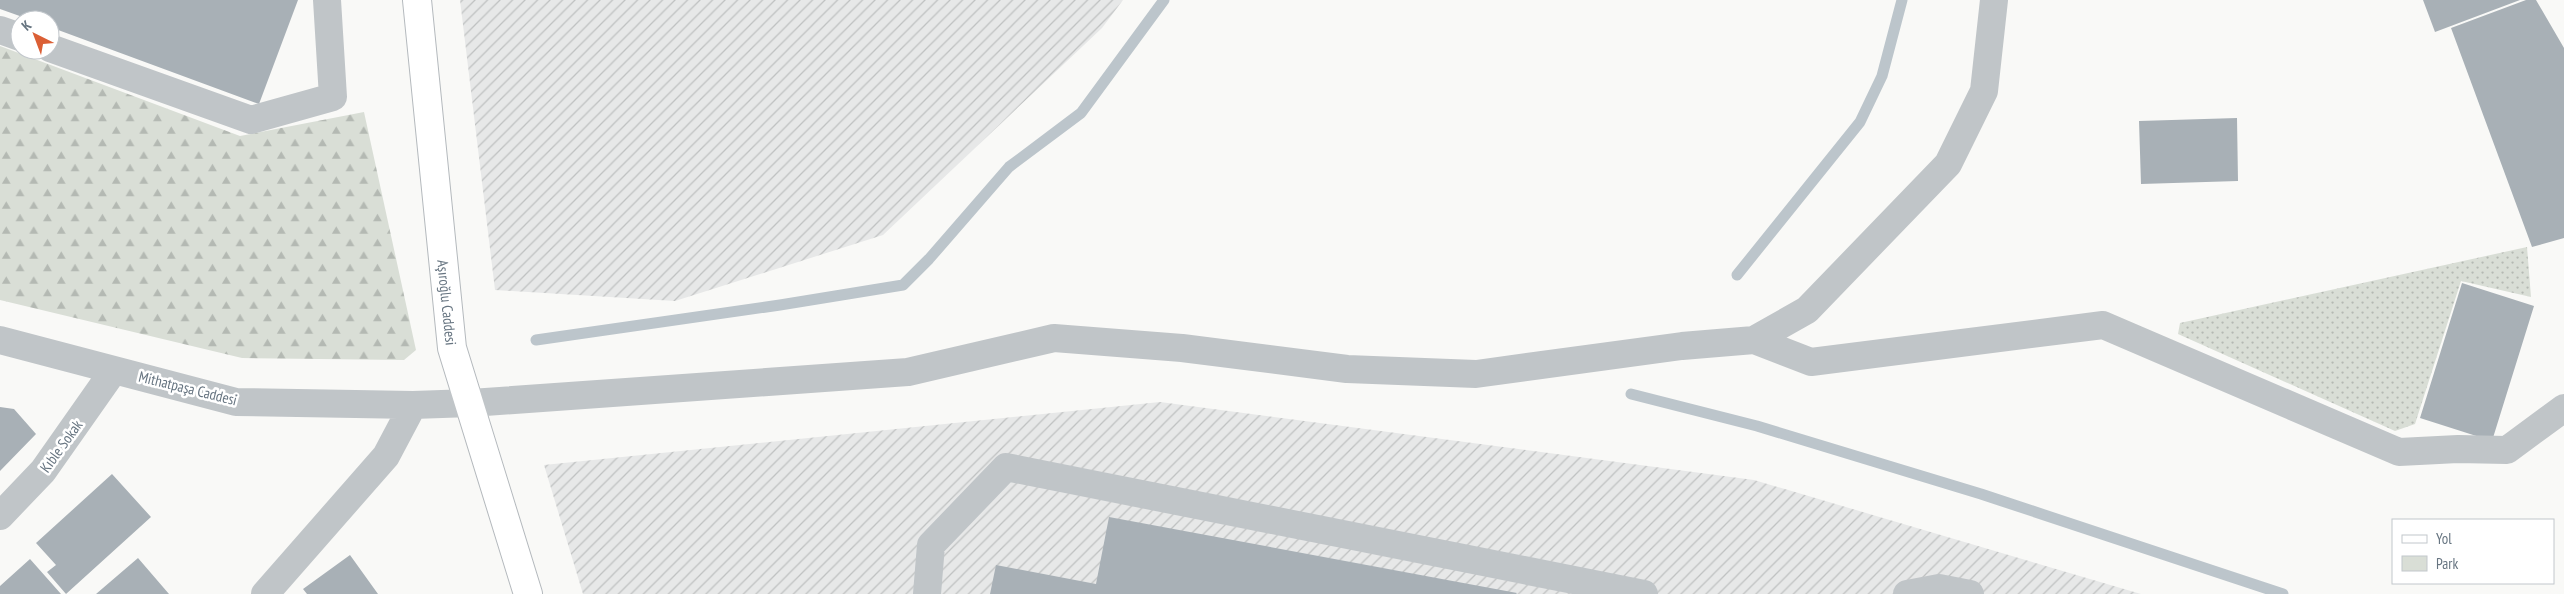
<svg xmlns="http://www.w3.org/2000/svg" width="2564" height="594" viewBox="0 0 2564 594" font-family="'PT Sans Narrow',sans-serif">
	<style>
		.industrial { fill: url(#industrial-furrows) }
		.green { fill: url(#green-dots) }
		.forest { fill: url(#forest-firs) }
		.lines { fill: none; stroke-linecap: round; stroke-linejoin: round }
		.stream { stroke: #bcc5cb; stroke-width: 11 }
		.building { fill: #a8b0b6 }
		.major-casing { stroke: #b4b9bd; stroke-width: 30 }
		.minor { stroke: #c0c5c8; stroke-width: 28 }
		.major { stroke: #fff; stroke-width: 28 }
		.labels { text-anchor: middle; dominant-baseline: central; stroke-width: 5; stroke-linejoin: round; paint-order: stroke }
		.street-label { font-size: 15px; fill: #667480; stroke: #fff }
	</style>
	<defs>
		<pattern id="industrial-furrows" width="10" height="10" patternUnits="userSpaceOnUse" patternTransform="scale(1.25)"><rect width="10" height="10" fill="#e7e8e8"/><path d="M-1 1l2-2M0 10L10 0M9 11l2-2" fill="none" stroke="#bfc1c1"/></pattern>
		<pattern id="green-dots" width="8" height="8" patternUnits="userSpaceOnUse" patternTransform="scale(1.25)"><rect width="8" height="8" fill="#d9ded6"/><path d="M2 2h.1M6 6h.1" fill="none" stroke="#b4b9b3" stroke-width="1.8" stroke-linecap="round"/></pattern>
		<pattern id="forest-firs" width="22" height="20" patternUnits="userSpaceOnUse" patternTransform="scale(1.25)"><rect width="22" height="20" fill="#d9ded6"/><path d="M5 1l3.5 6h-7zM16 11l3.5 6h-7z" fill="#b4b9b3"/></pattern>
	</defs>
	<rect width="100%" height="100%" fill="#f9f9f7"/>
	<path class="industrial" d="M460,0H1123L1102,28L883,235L675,301L495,290Z
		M1160,402L1754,480L2141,594H583L544,465Z"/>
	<path class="green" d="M2527,247L2531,297L2461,281L2415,424L2395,431L2178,334L2180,323Z"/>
	<path class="forest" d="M0,46L240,136L364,112L416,350L404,360L242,358L0,300Z"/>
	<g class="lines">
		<path class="stream" d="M1737,275L1860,122L1882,76L1902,0
			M536,340L780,305L903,285L929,259L1009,167L1081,113L1164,0
			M1631,394L1757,426L1981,494L2283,594"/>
	</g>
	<path class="building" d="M0,0H298L259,104L50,27V20H31L0,9Z
		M2423,0H2520L2435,32Z
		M2526,0H2536L2564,48V238L2532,247L2451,28Z
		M2237,118L2238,181L2141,184L2139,121Z
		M2462,283L2534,306L2492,441L2420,418Z
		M0,407L14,409L36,434L0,471Z
		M112,474L151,517L66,594L47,572L56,565L36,543Z
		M1109,517L1517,593L1516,594H990L996,565L1096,584Z
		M350,555L378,594H307L303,589Z
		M138,558L169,594H96Z
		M30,559L61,594H0V586Z"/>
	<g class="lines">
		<g class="major-casing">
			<g id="major">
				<path id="s1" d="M417,0L452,348L528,594"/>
			</g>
		</g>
		<path class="minor" d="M0,30L20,37
			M50,48L251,120L333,97L327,0
			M0,340L236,402L413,405L471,403L908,372L1054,338L1182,348L1347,369L1476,374L1682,346L1754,340L1811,362L2103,325L2399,452L2458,449L2507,450L2564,408
			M1754,340L1807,310L1948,164L1984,91L1994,0
			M0,516L43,471L114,370
			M265,594L386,456L413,405
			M927,594L931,545L1006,467L1644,594
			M1907,594L1939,588L1970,594"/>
		<use href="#major" class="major"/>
	</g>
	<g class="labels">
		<g class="street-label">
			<text stroke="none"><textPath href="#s1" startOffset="304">Aşıroğlu Caddesi</textPath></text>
			<text transform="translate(188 388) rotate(14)">Mithatpaşa Caddesi</text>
			<text transform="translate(61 446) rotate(-54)">Kıble Sokak</text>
		</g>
	</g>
	<rect x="2392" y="519" width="162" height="65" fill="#ffffff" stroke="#c2c7cc"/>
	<rect x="2402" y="535" width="25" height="8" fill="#ffffff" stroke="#c2c7cc"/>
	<text x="2436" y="544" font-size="15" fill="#667480">Yol</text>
	<rect x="2402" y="556" width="25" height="15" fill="#d9ded6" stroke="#c2c7cc"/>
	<text x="2436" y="569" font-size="15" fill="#667480">Park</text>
	<g transform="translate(35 35) rotate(318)"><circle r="24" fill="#ffffff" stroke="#c2c7cc"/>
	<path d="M0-4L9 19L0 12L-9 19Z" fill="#db5f35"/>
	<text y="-8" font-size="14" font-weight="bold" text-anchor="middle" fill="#667480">K</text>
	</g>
</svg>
